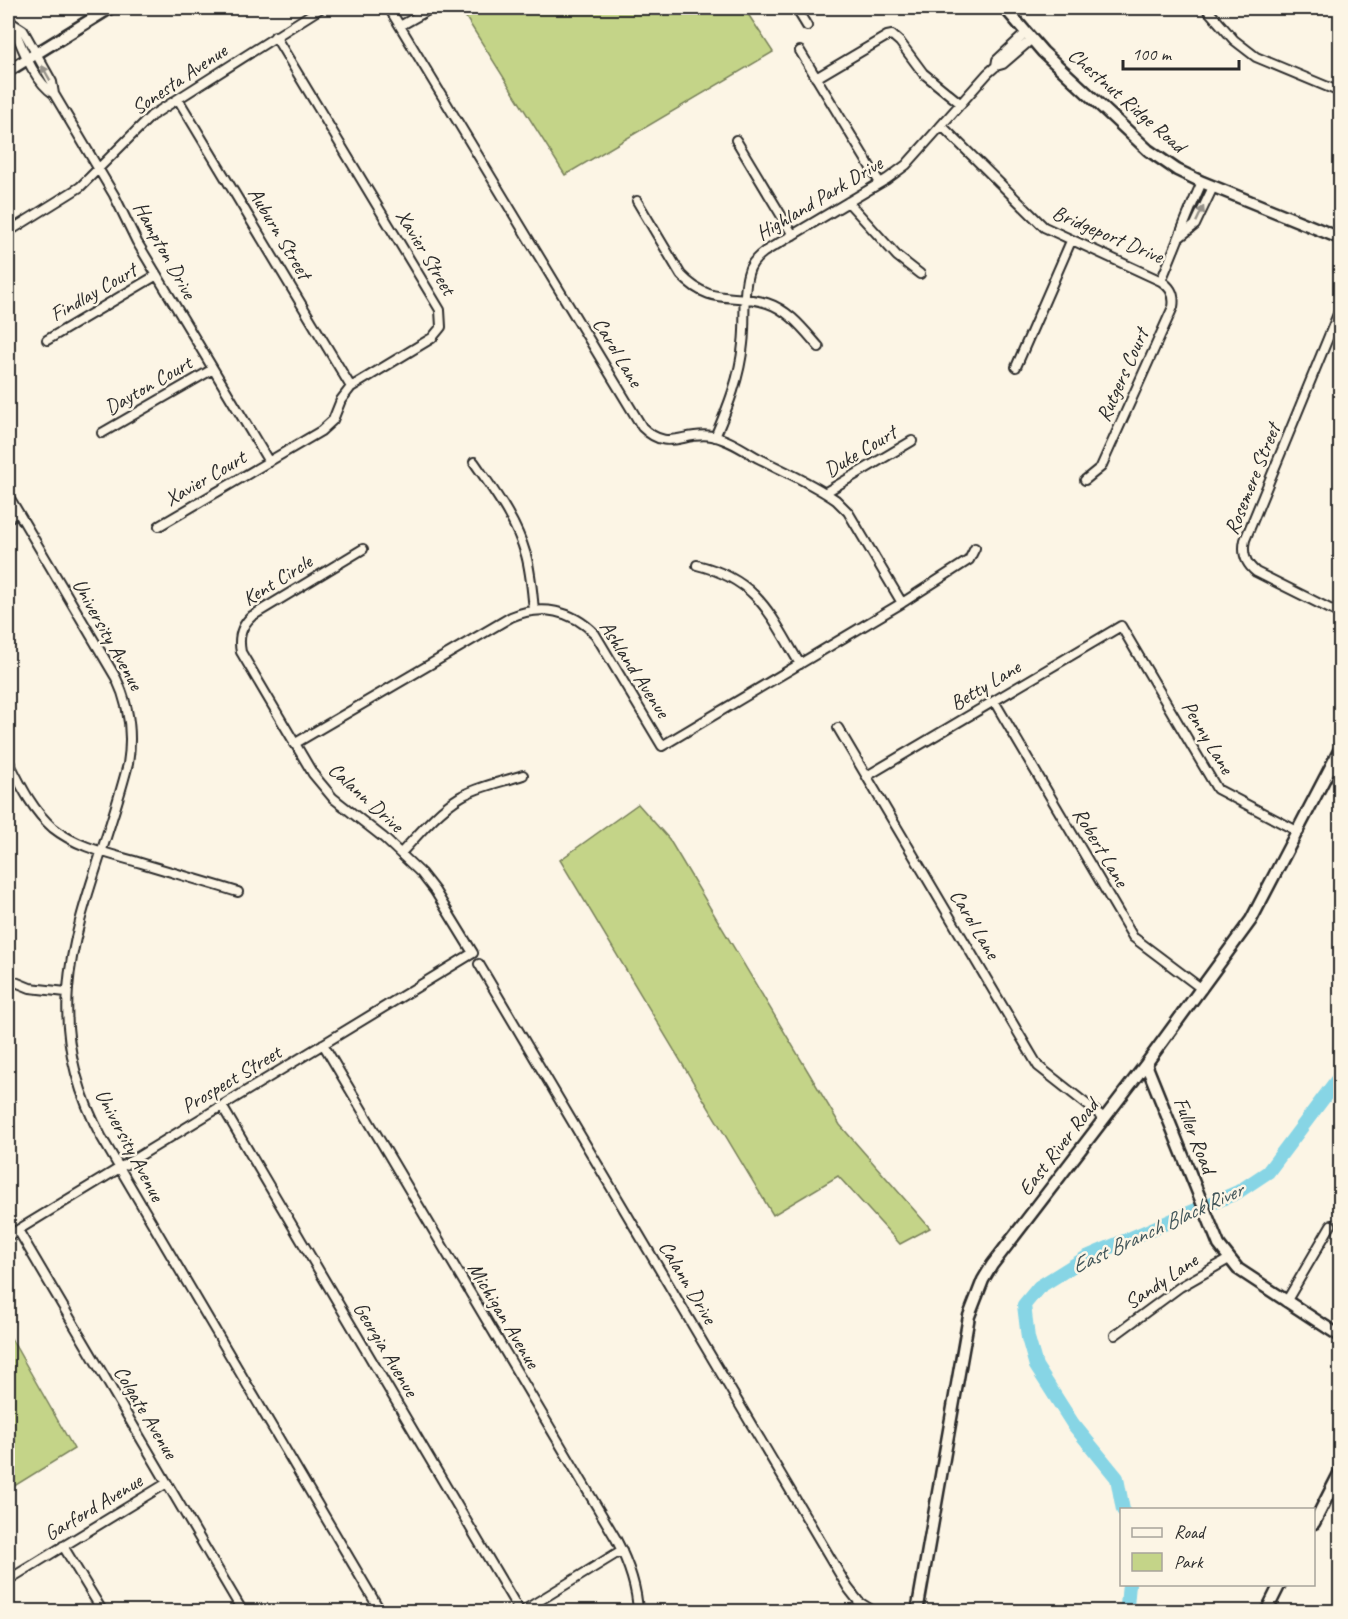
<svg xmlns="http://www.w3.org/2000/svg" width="1348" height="1619" viewBox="0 0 1348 1619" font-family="Caveat,sans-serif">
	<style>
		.green { fill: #c4d488; stroke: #78805a; stroke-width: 1.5 }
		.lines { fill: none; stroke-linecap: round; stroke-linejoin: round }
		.river { stroke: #87d5e5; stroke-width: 14 }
		.street-casing { stroke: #2b2b2b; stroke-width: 12 }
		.secondary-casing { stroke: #2b2b2b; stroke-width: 15 }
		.street { stroke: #fcf5e5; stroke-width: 8 }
		.secondary { stroke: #fcf5e5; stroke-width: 10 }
		.oneway { fill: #949088 }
		.labels { text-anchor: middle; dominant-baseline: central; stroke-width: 5; stroke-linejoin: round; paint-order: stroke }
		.street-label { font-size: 21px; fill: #2b2b2b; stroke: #fcf5e5 }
		.water-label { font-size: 22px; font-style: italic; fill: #42565a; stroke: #fcf5e5 }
	</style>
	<rect width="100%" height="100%" fill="#fcf5e5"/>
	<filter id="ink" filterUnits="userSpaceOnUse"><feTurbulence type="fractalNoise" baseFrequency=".0167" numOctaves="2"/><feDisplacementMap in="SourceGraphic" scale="12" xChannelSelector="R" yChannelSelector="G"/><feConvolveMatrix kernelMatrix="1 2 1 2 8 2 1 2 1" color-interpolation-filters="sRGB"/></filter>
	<g filter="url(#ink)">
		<path class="green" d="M460,8H744L773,52L565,175Z
			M638,804L669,839L840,1125L930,1228L900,1244L838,1176L773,1215L560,860Z
			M8,1333L74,1449L8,1490Z"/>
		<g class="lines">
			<path class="river" d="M1123,1510L1117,1478L1073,1424L1036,1366L1028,1338L1024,1305L1039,1287L1087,1257L1238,1192L1268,1172L1340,1076
				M1123,1612L1127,1606L1129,1584"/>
			<g class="street-casing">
				<path id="street" d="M389,8L642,427C668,453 683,431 712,436C728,439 744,450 758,458C784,471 812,483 836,500L848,512L902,603
					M796,8L807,26
					M1206,8L1234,40L1256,57L1340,92
					M8,15C20,39 30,78 54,94
					M12,23L23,30L52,82L54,94L114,195L137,242L269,462
					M400,26L432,8
					M800,51L880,183
					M996,66L997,60L1026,33
					M816,78L887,36L892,35L900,42L923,73L961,104
					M178,99L351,387
					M942,126L1044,227L1161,281C1171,287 1175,296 1173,307L1101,467L1085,480
					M736,140L793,235
					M637,201L681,275C712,307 731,292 767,303C789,310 804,330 819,347
					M848,202L897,256L920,274
					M8,232L80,187L151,116L321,8
					M1180,237L1195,225L1213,187
					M1161,281C1175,248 1187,215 1202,182
					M1340,309L1245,540C1242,553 1245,563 1256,572L1340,614
					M47,340L157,275
					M1016,367L1071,241
					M102,433L213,369
					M715,437C728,407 740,377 743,344C746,321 742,296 748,274C750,265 756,258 764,252L887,179L906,165L988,73L996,66L1003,64L1032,39
					M474,462C494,491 516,520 526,555C531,573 532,591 534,610
					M826,492L912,441
					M8,495L116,678C129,705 133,733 128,764C93,901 26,998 102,1138L381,1612
					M8,518L18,512
					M159,526L321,431L333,420L341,400L351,387L432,338L441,327L440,310L275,36
					M697,565C758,580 770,614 800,664
					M994,701L1133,937L1202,989
					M838,728L1038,1066L1104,1118
					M294,744L511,617C541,604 572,610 595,634L662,746L902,603L969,560L975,548
					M8,760C20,784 32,810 53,828C78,848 111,854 141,863C174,873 206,882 238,892
					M867,776L1121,626L1217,789L1299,832
					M401,853C419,834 437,811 460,797C479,786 502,782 523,775
					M479,964L848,1588L859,1602L875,1612
					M8,979L30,988L66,992
					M323,1044L616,1539C628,1562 637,1585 638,1612
					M222,1106L520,1612
					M18,1230L243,1612
					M8,1236L473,953L435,891L421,873L384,838L333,798L313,774L241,652C238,637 241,626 252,616L363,549
					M1286,1302L1331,1225
					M1115,1335L1180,1287L1229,1259
					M63,1546L103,1612
					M8,1580L167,1483
					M521,1612L622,1550"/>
			</g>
			<g class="secondary-casing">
				<path id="secondary" d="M1005,8L1043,52L1148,150L1177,170L1202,182L1340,238
					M8,71L110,8
					M1146,1064L1219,1245L1238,1269L1340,1336
					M1314,1523L1340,1472
					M917,1612L969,1316L983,1280L992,1265L1146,1064L1251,920L1340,749
					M1266,1612L1280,1584"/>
			</g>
			<use href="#street" class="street"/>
			<use href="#secondary" class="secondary"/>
		</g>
		<defs><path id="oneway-solid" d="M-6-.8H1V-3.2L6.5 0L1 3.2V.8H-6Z" transform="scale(1.5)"/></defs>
		<g class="oneway">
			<use href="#oneway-solid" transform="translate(46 73) rotate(-120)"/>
			<use href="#oneway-solid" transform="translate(1200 214) rotate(-65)"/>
		</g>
	</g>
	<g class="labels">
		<g class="street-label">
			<text transform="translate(179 79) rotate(-34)">Sonesta Avenue</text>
			<text transform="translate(1127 100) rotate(41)">Chestnut Ridge Road</text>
			<text transform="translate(819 198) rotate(-31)">Highland Park Drive</text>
			<text transform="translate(280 233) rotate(59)">Auburn Street</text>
			<text transform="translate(1108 234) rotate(23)">Bridgeport Drive</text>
			<text transform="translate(165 250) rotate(61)">Hampton Drive</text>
			<text transform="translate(426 252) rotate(59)">Xavier Street</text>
			<text transform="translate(93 292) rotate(-30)">Findlay Court</text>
			<text transform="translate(618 352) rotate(59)">Carol Lane</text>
			<text transform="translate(1122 375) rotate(-66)">Rutgers Court</text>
			<text transform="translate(148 385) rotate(-30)">Dayton Court</text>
			<text transform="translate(860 451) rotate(-31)">Duke Court</text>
			<text transform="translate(205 478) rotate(-30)">Xavier Court</text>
			<text transform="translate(1252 479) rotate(-68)">Rosemere Street</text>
			<text transform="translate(277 580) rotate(-32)">Kent Circle</text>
			<text transform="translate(108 634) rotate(61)">University Avenue</text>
			<text transform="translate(635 669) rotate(57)">Ashland Avenue</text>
			<text transform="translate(985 685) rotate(-31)">Betty Lane</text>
			<text transform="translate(1208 737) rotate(59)">Penny Lane</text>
			<text transform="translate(366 797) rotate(42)">Calann Drive</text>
			<text transform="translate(1101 847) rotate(59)">Robert Lane</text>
			<text transform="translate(975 924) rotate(59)">Carol Lane</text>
			<text transform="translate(231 1079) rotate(-31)">Prospect Street</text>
			<text transform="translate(1195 1135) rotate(68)">Fuller Road</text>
			<text transform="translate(130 1145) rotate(62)">University Avenue</text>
			<text transform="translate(1058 1147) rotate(-52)">East River Road</text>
			<text transform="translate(1161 1281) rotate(-34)">Sandy Lane</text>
			<text transform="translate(688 1282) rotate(59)">Calann Drive</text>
			<text transform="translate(504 1315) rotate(59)">Michigan Avenue</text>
			<text transform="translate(386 1349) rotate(59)">Georgia Avenue</text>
			<text transform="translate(146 1412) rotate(59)">Colgate Avenue</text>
			<text transform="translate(93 1507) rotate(-31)">Garford Avenue</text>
		</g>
		<g class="water-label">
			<text transform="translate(1157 1228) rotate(-25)">East Branch Black River</text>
		</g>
	</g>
	<rect width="1348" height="1619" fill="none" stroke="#fcf5e5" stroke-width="30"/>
	<rect x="15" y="15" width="1318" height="1589" fill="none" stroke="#2b2b2b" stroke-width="2" filter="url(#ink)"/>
	<rect x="1120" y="1508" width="195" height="78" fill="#fcf5e5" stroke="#a8a49b" stroke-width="1.5"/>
	<rect x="1132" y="1528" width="30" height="9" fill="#fcf5e5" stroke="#a8a49b" stroke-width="1.5"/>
	<text x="1174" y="1538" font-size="18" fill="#2b2b2b">Road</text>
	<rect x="1132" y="1553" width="30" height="18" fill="#c4d488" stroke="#a8a49b" stroke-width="1.5"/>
	<text x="1174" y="1568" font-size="18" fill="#2b2b2b">Park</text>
	<path d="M1123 60v9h116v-9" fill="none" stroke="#2b2b2b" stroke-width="3"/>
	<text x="1132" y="60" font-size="18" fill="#2b2b2b" stroke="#fcf5e5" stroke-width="4.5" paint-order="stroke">100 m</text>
</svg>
